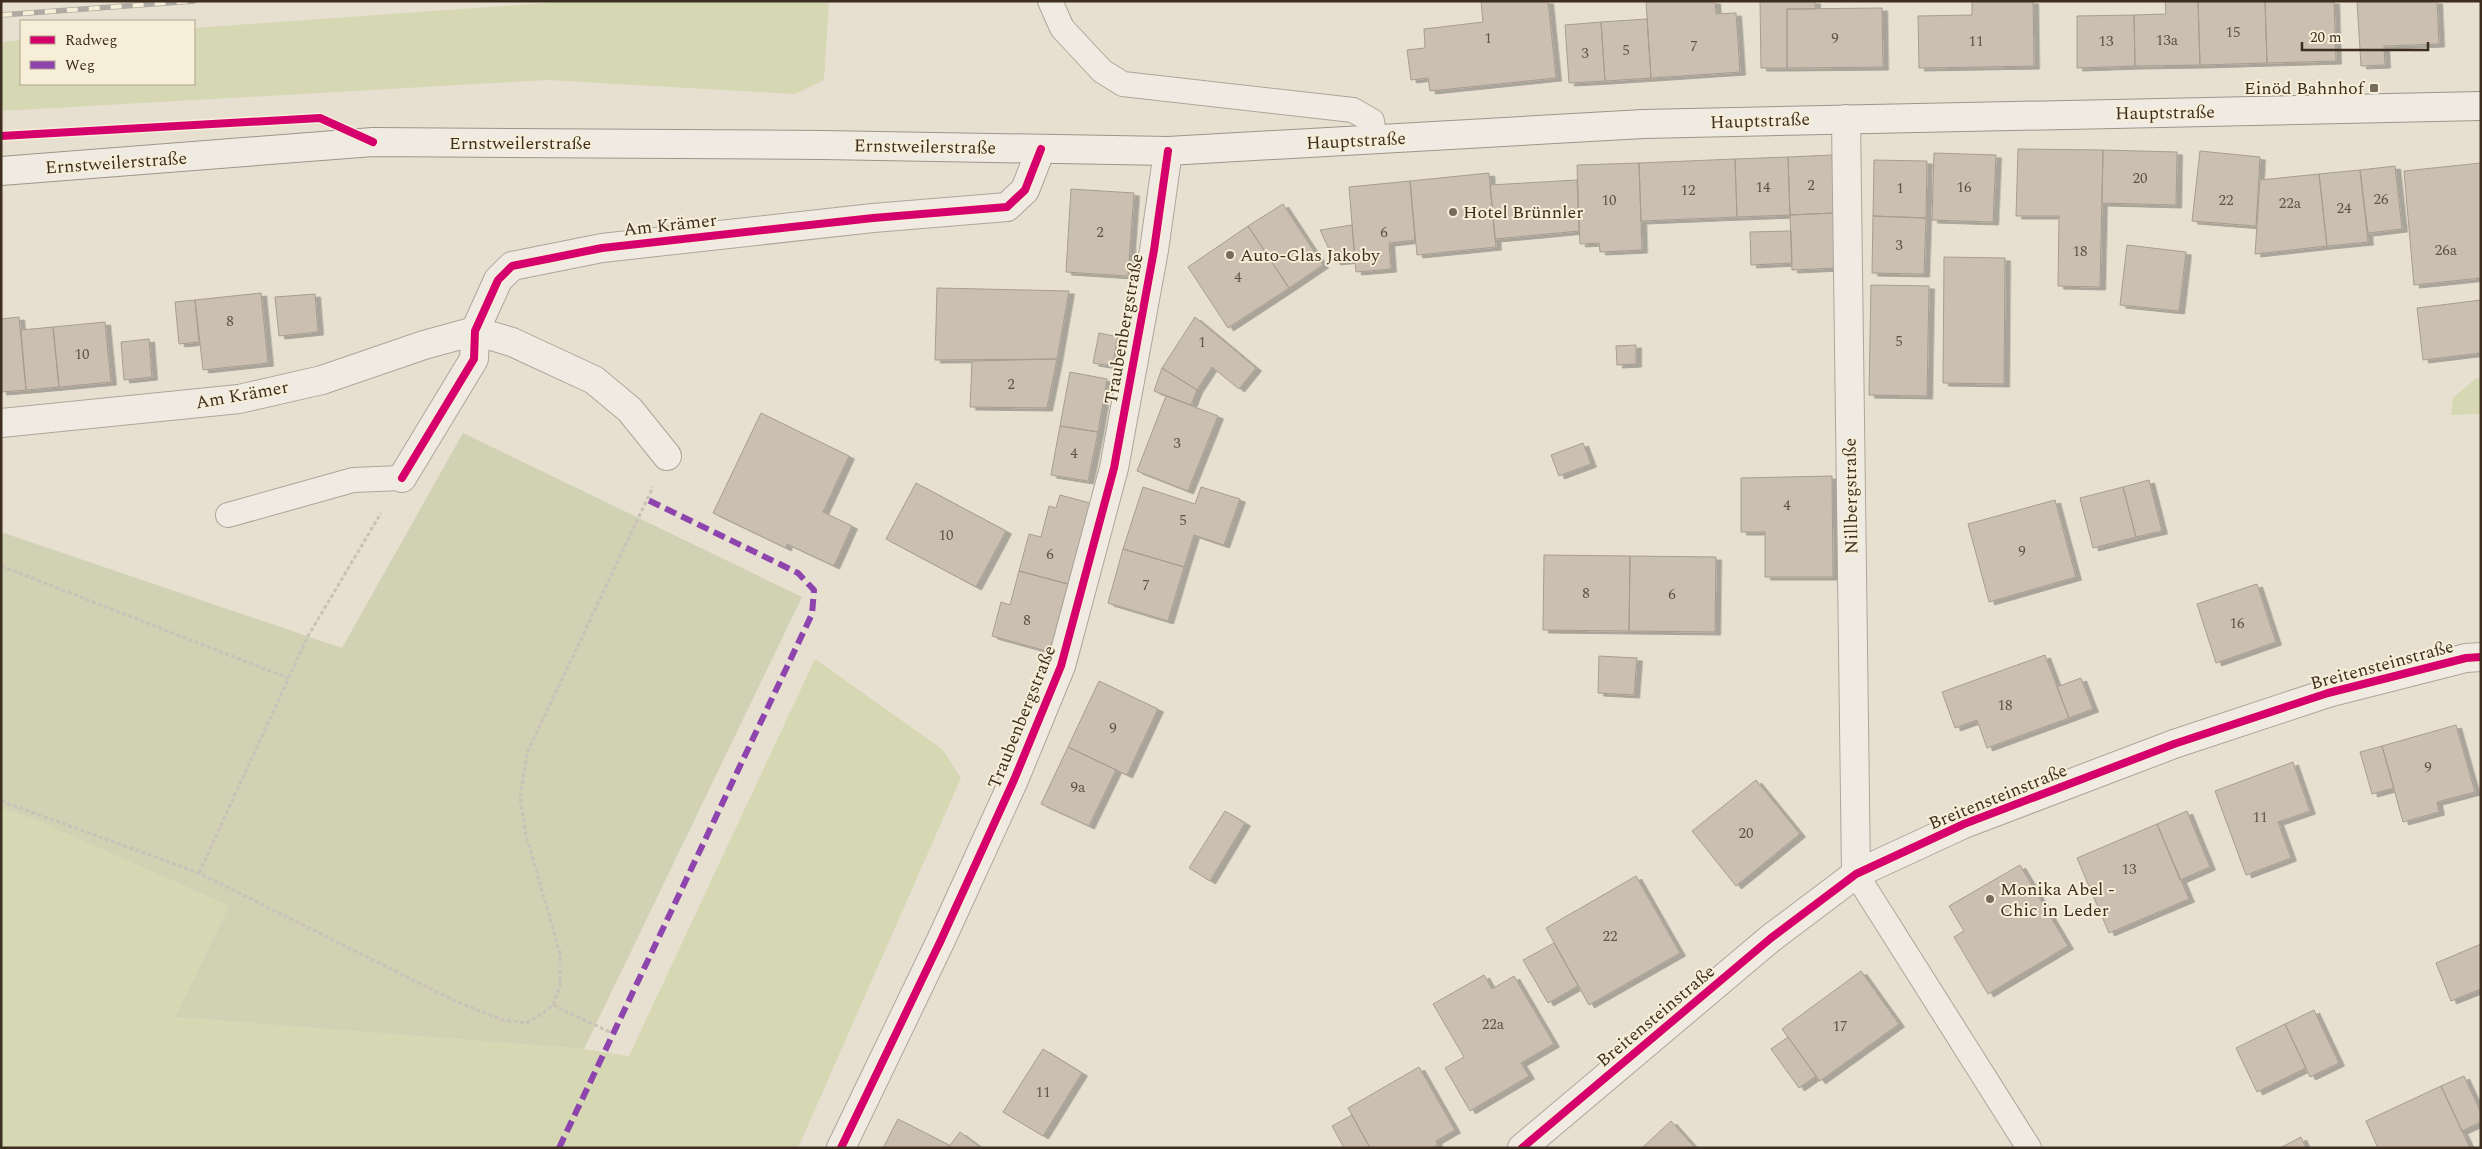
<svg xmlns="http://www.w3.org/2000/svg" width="2482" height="1149" viewBox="0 0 2482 1149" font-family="Spectral,serif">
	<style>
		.green { fill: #d6d7b3 }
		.cemetery { fill: #d1d1b3 }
		.building { fill: #cbbfb2; stroke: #a89c90; filter: url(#shadow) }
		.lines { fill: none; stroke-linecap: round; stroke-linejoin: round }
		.service-casing { stroke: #ada599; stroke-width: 26 }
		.minor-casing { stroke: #ada599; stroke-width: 30 }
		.secondary-casing { stroke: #9c958a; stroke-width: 30 }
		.path { stroke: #c8c2b9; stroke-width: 3; stroke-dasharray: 4 2.5; stroke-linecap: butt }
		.service { stroke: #efebe3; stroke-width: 24 }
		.minor { stroke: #efebe3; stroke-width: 28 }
		.secondary { stroke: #efebe3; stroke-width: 28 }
		.rail-casing { stroke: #afaaa2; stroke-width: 5.5 }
		.rail { stroke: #f7eed8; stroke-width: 4; stroke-dasharray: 11; stroke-linecap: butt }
		.quiet { stroke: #8e44ad; stroke-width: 6; stroke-dasharray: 12 6; stroke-linecap: butt }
		.cycleway-casing { stroke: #f7eed8; stroke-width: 11 }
		.cycleway { stroke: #d6006c; stroke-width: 8 }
		.poi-dot { fill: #786c5e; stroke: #f7eed8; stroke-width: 2 }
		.labels { text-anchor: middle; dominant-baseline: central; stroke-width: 4; stroke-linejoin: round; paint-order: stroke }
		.number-label { font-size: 15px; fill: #605244 }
		.poi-label { font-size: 18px; fill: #3d2e20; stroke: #f7eed8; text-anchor: start }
		.street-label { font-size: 18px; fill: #3d2e20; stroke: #f7eed8 }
	</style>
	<defs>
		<filter id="shadow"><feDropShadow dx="5.5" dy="3" stdDeviation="0" flood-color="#0004"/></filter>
	</defs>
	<rect width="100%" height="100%" fill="#e7e0d1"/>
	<path class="green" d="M573,1H829L824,80L795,94L547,80L1,111V42L21,40V84H194V28Z
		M2481,378V414L2451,415L2453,398L2475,379Z
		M815,659L942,749L961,778L798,1148H1V808L36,820L229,906L175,1017L584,1049L629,1056Z"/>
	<path class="cemetery" d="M463,433L802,597L584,1049L175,1017L229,906L36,820L1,808V532L342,648Z"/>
	<path class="building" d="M1481,1H1548L1556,78L1430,91L1428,78L1411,80L1407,50L1425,48L1424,29L1483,22Z
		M1646,1H1715L1716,14L1736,13L1740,72L1651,78Z
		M1760,1H1815V9H1787V68H1761Z
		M1972,1H2033L2034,66L1919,68L1918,16L1972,15Z
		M2165,1H2198L2200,65L2135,66L2134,15L2166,14Z
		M2198,1H2265L2267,63L2200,65Z
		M2265,1H2334L2336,61L2267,63Z
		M2357,1H2437L2439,44L2384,46L2385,65L2361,66Z
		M1882,8L1883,67L1787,68V9Z
		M2134,15L2135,66L2077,68V16Z
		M1647,19L1651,78L1605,81L1601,22Z
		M1601,22L1605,81L1569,83L1565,25Z
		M2018,149L2103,150L2100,287L2058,286L2059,216H2016Z
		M2103,150L2177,152L2176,205L2102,203Z
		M2200,151L2260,157L2256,226L2192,221Z
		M1934,153L1996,155L1993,222L1932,220Z
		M1832,155L1834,213L1790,215L1788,157Z
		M1788,157L1790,215L1737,217L1735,159Z
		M1735,159L1737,217L1641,221L1639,163Z
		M1874,160L1927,161L1926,218L1873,216Z
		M1639,163L1642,250L1600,252L1599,243L1580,244L1577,165Z
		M2481,163V278L2414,285L2404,171Z
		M2395,166L2402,229L2368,233L2360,170Z
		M2360,170L2368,242L2327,246L2319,174Z
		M1489,173L1496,247L1417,255L1410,181Z
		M2319,174L2327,246L2255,254L2260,180Z
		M1577,180L1579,231L1495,239L1490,185Z
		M1410,181L1415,240L1389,243L1391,269L1356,272L1349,187Z
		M1071,189L1134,193L1128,276L1066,272Z
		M1283,204L1323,265L1289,288L1248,226Z
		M1834,213L1836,268L1792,270L1790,215Z
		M1873,216L1926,218L1924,274L1872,273Z
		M1352,225L1355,260L1335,262L1320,230Z
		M1248,226L1289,288L1228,328L1188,267Z
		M1791,231L1792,263L1751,265L1750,232Z
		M2127,245L2186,252L2179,311L2120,305Z
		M1944,257L2005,258L2004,384L1943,383Z
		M1871,285L1929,286L1927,396L1869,395Z
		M937,288L1069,291L1057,359L935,360Z
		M261,293L268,363L203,370L195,300Z
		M315,294L318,332L279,336L275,297Z
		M195,300L199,342L179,344L175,302Z
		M2481,300V353L2423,360L2417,308Z
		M19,317L26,390L1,392V319Z
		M1195,317L1256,368L1239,389L1212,367L1197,390L1162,368Z
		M105,322L111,382L59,387L53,327Z
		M53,327L59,387L26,390L21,330Z
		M1099,333L1118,337L1112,366L1093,363Z
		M149,339L152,377L124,380L121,342Z
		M1636,345V364L1617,365L1616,346Z
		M1057,359L1047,408L970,407L972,361Z
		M1162,368L1197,390L1191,405L1154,391Z
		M1070,372L1107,379L1098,432L1060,426Z
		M1166,396L1218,416L1188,491L1137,471Z
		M761,413L849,456L823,512L852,526L834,566L787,544L786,548L713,513Z
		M1060,426L1098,432L1088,481L1051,475Z
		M1583,443L1591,464L1559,476L1551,455Z
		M1832,476L1833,577H1765V532H1741V478Z
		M2149,480L2162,531L2136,537L2123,487Z
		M916,483L1006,531L976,587L886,539Z
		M1143,487L1195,504L1201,487L1240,499L1224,545L1194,535L1184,567L1123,549Z
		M2123,487L2136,537L2093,548L2080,498Z
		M1060,495L1090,503L1068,584L1019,571L1029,534L1041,537L1049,506L1056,508Z
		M2055,500L2076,577L1989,602L1968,524Z
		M1123,549L1184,567L1168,621L1108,603Z
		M1544,555L1630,556L1629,631L1543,630Z
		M1630,556L1716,557L1715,632L1629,631Z
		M1019,571L1068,584L1050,652L992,636L1001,602L1010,605Z
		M2257,584L2276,642L2216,663L2197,604Z
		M2045,655L2069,718L1987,748L1977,720L1955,728L1942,692Z
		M1599,656L1637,658L1634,695L1598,693Z
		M2081,678L2093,709L2069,718L2057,687Z
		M1099,681L1158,709L1127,775L1068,747Z
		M2456,725L2475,792L2437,802L2439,812L2403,822L2382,746Z
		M2382,746L2394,788L2372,794L2360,752Z
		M1068,747L1116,770L1089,826L1041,804Z
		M2293,762L2310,811L2278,822L2291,858L2246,875L2215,791Z
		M1756,780L1800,834L1736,886L1692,831Z
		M1225,811L1245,823L1210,881L1189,868Z
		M2187,811L2210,867L2180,880L2157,824Z
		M2157,824L2189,899L2109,933L2077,858Z
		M2020,865L2068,946L1988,994L1954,937L1964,931L1949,906Z
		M1636,876L1680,953L1589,1005L1546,928Z
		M1554,943L1578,986L1548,1003L1523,960Z
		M2481,944V989L2451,1001L2436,963Z
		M1861,971L1899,1024L1820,1081L1782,1029Z
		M1484,975L1492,989L1514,976L1554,1044L1521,1063L1529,1076L1470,1111L1445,1068L1464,1057L1433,1004Z
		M2314,1010L2339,1063L2310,1077L2285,1024Z
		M2285,1024L2306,1068L2257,1092L2236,1048Z
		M1788,1037L1816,1076L1799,1088L1771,1049Z
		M1043,1049L1082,1073L1043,1136L1003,1112Z
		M1419,1067L1455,1130L1436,1141L1438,1145L1432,1148H1370L1348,1108Z
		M2464,1076L2481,1113V1122L2462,1131L2441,1086Z
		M2441,1086L2470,1148H2378L2366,1121Z
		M1352,1115L1370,1148H1344L1332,1126Z
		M898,1119L949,1145L948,1148H883Z
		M1671,1121L1695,1148H1642Z
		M960,1132L981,1148H948Z
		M2301,1137L2306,1148H2280Z"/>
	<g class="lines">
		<g class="service-casing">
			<path id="service" d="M1050,1L1062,28L1102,71L1123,84L1353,110L1372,121L1375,140
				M228,515L353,480L402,478
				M1856,874L2029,1148"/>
		</g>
		<g class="minor-casing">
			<path id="minor" d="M1846,119L1856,874
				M1,423L239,399L322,380L424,345L475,331L512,342L594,380L630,410L667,456
				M402,478L474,359L475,331L498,280L512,266L602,248L873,218L1007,207L1025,190L1041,149
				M841,1148L941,940L1014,780L1061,666L1114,468L1154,250L1168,151
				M1522,1148L1771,938L1856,874L1964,824L2174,744L2328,693L2466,658L2481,657"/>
		</g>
		<g class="secondary-casing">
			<path id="secondary" d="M1,171L373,142L823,145L1168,151L1643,124L2481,106"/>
		</g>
		<path class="path" d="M1,566L288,678
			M1,801L199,873L457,1002L503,1020L526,1023L542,1014L553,1005L560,986V953L526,835L520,798L527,753L653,487
			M199,873L308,636L381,513
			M553,1005L614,1034"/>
		<use href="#service" class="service"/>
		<use href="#minor" class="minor"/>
		<use href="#secondary" class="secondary"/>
		<g class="rail-casing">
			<path id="rail" d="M1,15L194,1"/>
		</g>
		<use href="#rail" class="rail"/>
		<path class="quiet" d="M559,1148L812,614L814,590L798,573L648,500"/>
		<g class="cycleway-casing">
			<path id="cycleway" d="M1,136L320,118L373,142
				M402,478L474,359L475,331L498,280L512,266L602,248L873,218L1007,207L1025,190L1041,149
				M841,1148L941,940L1014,780L1061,666L1114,468L1154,250L1168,151
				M1522,1148L1771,938L1856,874L1964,824L2174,744L2328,693L2466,658L2481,657"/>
		</g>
		<use href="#cycleway" class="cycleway"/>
	</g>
	<g class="poi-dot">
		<rect x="2369" y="83" width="10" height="10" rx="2.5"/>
		<circle cx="1453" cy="212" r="5"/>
		<circle cx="1230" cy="255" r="5"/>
		<circle cx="1990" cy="899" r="5"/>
	</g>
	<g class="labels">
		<g class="number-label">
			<text x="2233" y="32">15</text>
			<text x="1488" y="38">1</text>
			<text x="1835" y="38">9</text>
			<text x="2167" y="40">13a</text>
			<text x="1976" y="41">11</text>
			<text x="2106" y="41">13</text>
			<text x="1694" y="46">7</text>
			<text x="1626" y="50">5</text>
			<text x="1585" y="53">3</text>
			<text x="2140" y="178">20</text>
			<text x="1811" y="185">2</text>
			<text x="1763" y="187">14</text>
			<text x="1964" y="187">16</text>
			<text x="1900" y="188">1</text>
			<text x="1688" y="190">12</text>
			<text x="2381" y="199">26</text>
			<text x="1609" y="200">10</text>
			<text x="2226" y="200">22</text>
			<text x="2290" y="203">22a</text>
			<text x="2344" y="208">24</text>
			<text x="1100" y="232">2</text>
			<text x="1384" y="232">6</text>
			<text x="1899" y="245">3</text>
			<text x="2446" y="250">26a</text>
			<text x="2080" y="251">18</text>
			<text x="1238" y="277">4</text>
			<text x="230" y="321">8</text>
			<text x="1899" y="341">5</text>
			<text x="1202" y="342">1</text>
			<text x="82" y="354">10</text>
			<text x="1011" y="384">2</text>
			<text x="1177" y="443">3</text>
			<text x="1074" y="453">4</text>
			<text x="1787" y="505">4</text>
			<text x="1183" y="520">5</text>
			<text x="946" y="535">10</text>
			<text x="2022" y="551">9</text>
			<text x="1050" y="554">6</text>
			<text x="1146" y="585">7</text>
			<text x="1586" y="593">8</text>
			<text x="1672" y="594">6</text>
			<text x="1027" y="620">8</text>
			<text x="2237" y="623">16</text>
			<text x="2005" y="705">18</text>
			<text x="1113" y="728">9</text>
			<text x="2428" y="767">9</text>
			<text x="1078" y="787">9a</text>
			<text x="2260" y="817">11</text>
			<text x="1746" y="833">20</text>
			<text x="2129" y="869">13</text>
			<text x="1610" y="936">22</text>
			<text x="1493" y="1024">22a</text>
			<text x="1840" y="1026">17</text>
			<text x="1043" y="1092">11</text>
		</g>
		<g class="poi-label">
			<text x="2364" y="88" text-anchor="end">Einöd Bahnhof</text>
			<text x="1463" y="212">Hotel Brünnler</text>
			<text x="1240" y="255">Auto-Glas Jakoby</text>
			<text x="2000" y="889">Monika Abel -<tspan x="2000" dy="21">Chic in Leder</tspan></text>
		</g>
		<g class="street-label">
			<text transform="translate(2165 113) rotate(-1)">Hauptstraße</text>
			<text transform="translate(1760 121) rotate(-2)">Hauptstraße</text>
			<text transform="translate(1356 141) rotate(-3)">Hauptstraße</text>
			<text x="520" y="143">Ernstweilerstraße</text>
			<text transform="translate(925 147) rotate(1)">Ernstweilerstraße</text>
			<text transform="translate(116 163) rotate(-4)">Ernstweilerstraße</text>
			<text transform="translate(670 225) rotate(-6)">Am Krämer</text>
			<text transform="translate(1124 329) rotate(-80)">Traubenbergstraße</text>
			<text transform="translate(242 395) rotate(-10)">Am Krämer</text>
			<text transform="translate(1851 496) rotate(-91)">Nillbergstraße</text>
			<text transform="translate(2382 665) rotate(-15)">Breitensteinstraße</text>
			<text transform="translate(1022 717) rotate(-68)">Traubenbergstraße</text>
			<text transform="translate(1998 797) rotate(-22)">Breitensteinstraße</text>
			<text transform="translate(1656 1016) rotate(-40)">Breitensteinstraße</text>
		</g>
	</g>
	<rect width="2482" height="1149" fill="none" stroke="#3d2e20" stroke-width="5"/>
	<rect x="20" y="20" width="175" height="65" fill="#f7eed8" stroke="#ada18e"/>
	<rect x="30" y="36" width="25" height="8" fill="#d6006c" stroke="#ada18e"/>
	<text x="65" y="45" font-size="15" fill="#3d2e20">Radweg</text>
	<rect x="30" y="61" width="25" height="8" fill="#8e44ad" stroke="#ada18e"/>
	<text x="65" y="70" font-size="15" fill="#3d2e20">Weg</text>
	<path d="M2302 42v8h126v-8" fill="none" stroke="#3d2e20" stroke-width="2.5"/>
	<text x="2310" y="42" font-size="15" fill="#3d2e20" stroke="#f7eed8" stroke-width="4" paint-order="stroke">20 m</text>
</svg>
